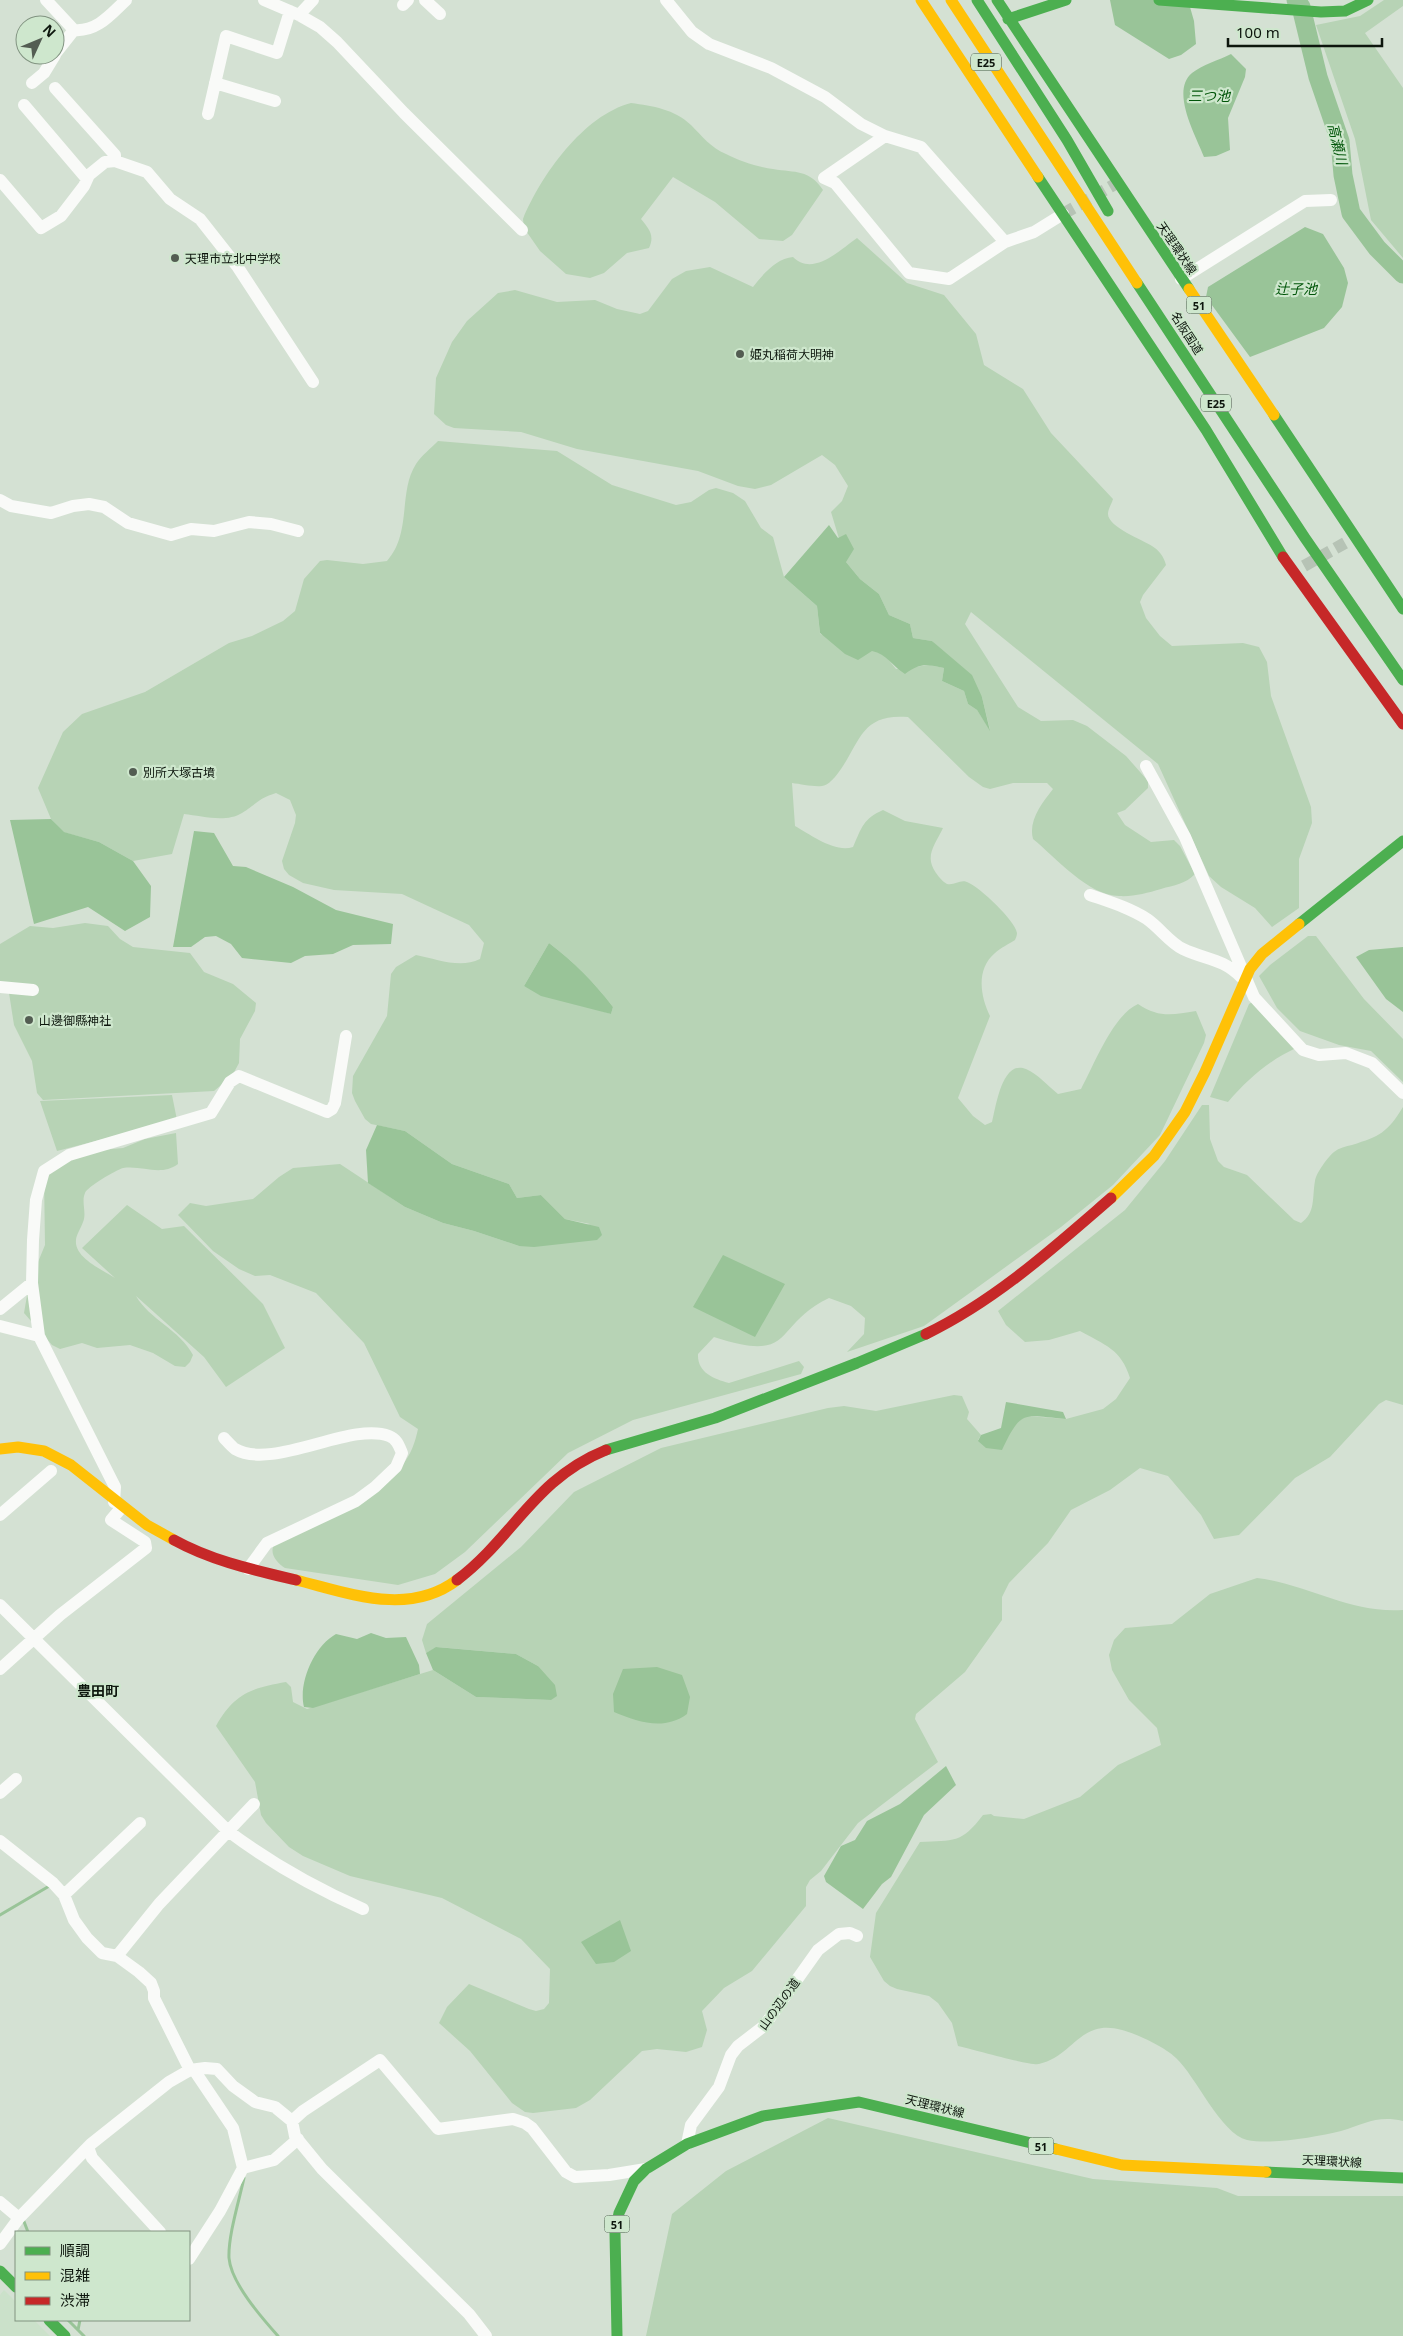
<svg xmlns="http://www.w3.org/2000/svg" width="1403" height="2336" viewBox="0 0 1403 2336" font-family="'Noto Sans','Noto Sans JP',sans-serif">
	<style>
		.built { fill: #cbe1ca }
		.green { fill: #b7d3b5; fill-rule: evenodd }
		.water { fill: #99c498 }
		.lines { fill: none; stroke-linecap: round; stroke-linejoin: round }
		.stream { stroke: #99c498; stroke-width: 3 }
		.river { stroke: #99c498; stroke-width: 19 }
		.street-tunnel { stroke: #b6c3b5; stroke-width: 12; stroke-dasharray: 12 6; stroke-linecap: butt }
		.street { stroke: #f9faf8; stroke-width: 12 }
		.fast { stroke: #4caf50; stroke-width: 11 }
		.slow { stroke: #ffc107; stroke-width: 11 }
		.jam { stroke: #c62828; stroke-width: 11 }
		.poi-dot { fill: #535d52; stroke: #cee7cd; stroke-width: 2 }
		.labels { text-anchor: middle; dominant-baseline: central; stroke-width: 4.5; stroke-linejoin: round; paint-order: stroke }
		.shield { fill: #cee7cd; stroke: #475547; stroke-width: 1 }
		.shield-label { font-size: 11px; font-weight: bold; fill: #0d160d }
		.street-label { font-size: 12px; fill: #0d160d; stroke: #cee7cd }
		.poi-label { font-size: 12px; fill: #0d160d; stroke: #cee7cd; text-anchor: start }
		.water-label { font-size: 14px; font-style: italic; fill: #005509; stroke: #cee7cd }
		.neighbourhood-label { font-size: 14px; font-weight: bold; fill: #0d160d; stroke: #cee7cd }
	</style>
	<rect width="100%" height="100%" fill="#d4e1d3"/>
	<path class="built" d="M4,2290L16,2302V2320H34L50,2336H0V2295Z"/>
	<path class="green" d="M1384,0H1403V6L1365,33L1403,88V258L1371,220L1355,139L1316,25L1360,16Z
		M631,103C653,106 674,109 691,125C702,136 711,148 726,154C739,161 758,167 773,169C796,173 809,169 823,190L792,235L783,241L759,239L715,202L673,177L641,219C649,229 655,235 649,248L627,253L604,273L590,278L566,274L540,251L524,228L523,219C541,175 584,115 631,103Z
		M857,238L907,283L944,295L976,334L984,365L1023,389L1051,433L1113,499C1112,503 1108,509 1108,514C1108,527 1143,540 1152,546C1159,550 1164,557 1166,565L1143,595L1140,602L1146,618L1160,636L1172,646L1243,643L1259,647L1267,662L1271,696L1311,807L1312,823L1299,859V908L1272,927L1255,908L1221,887L1209,876L1158,764L971,612L965,624L1018,707L1041,721L1073,720L1087,726L1126,756L1148,781V788L1125,810L1117,813L1125,825L1151,842L1174,840L1180,846L1195,874C1186,884 1174,885 1161,889C1147,893 1133,897 1119,896C1089,896 1055,857 1033,839C1028,821 1042,803 1053,789L1047,783H1013L990,789L983,787L969,777L908,717C858,713 861,745 835,777C831,781 828,785 822,786C813,787 801,784 792,783L795,826C811,835 835,853 853,847C862,827 863,819 883,810L905,821L943,828C935,845 924,856 936,873C939,877 943,882 947,884C955,886 961,878 969,883C980,888 1015,920 1017,933C1017,935 1016,938 1015,940C1009,944 1000,948 995,953C976,969 980,996 990,1016L958,1098L973,1116L985,1125L992,1122C996,1107 1002,1059 1026,1069C1038,1074 1048,1086 1058,1094L1081,1089C1094,1065 1113,1015 1138,1004C1159,1018 1172,1015 1196,1011L1206,1035L1204,1043L1160,1135L1113,1185L1061,1227L924,1326L847,1352L864,1334L865,1318L851,1306L829,1298C771,1326 797,1364 714,1337L698,1354C697,1372 713,1379 729,1383L799,1361L804,1367L801,1374L633,1420L568,1453L465,1552L435,1574L398,1585L285,1568C277,1563 268,1553 275,1543C281,1536 307,1529 317,1524C329,1518 395,1473 403,1464C411,1454 415,1443 418,1429L400,1417L364,1343L316,1293L270,1275L255,1276L239,1269L213,1251L178,1215L190,1203L206,1206L253,1199L279,1177L293,1168L340,1164L405,1207L443,1223L474,1231L519,1246L590,1224L565,1219L541,1195L517,1198L509,1184L452,1164L405,1131L371,1124L365,1119L355,1101L352,1093L353,1076L387,1016L391,974L396,967L416,955C437,959 460,969 480,959L484,943L469,925L402,894L334,890L303,883L289,875L284,869L282,861L295,823L296,815L290,800L276,793C257,799 257,804 242,813C226,823 202,816 184,814L172,854L133,861L99,842L63,832L51,819L38,788L63,732L82,714L145,692L229,643L252,636L283,621L295,611L304,579L320,561L327,560L363,564L387,561C412,533 398,492 416,464C421,456 431,448 438,441L557,451L612,485L676,505L691,502L709,490L716,488L733,493L745,501L761,528L773,537L784,577L817,606L820,634L883,653L896,669L930,665L944,668L942,681L964,691L968,704L977,710L990,730L982,697L932,641L913,638L910,624L889,615L879,594L860,579L846,562L831,512L842,501L848,486L835,465L822,455L771,485L755,489L738,486L698,471L577,449L521,432L454,428L446,425L434,414L436,378L452,342L467,321L498,293L515,290L557,302L595,300L617,309L640,314L648,311L672,279L686,271L710,267L753,287C763,274 777,258 793,257C813,277 840,250 857,238ZM549,943C574,962 594,982 613,1007L611,1014L524,986Z
		M85,923L108,926L120,939L133,947L190,953L204,972L233,984L256,1003L255,1011L240,1039L239,1063L232,1076L214,1091L43,1100L37,1093L32,1061L14,1025L9,993L0,985V944L30,926L53,928Z
		M1308,936H1316L1364,999L1403,1039V1082L1371,1051L1339,1045L1300,1031L1277,1008L1259,976L1270,965Z
		M1254,1001L1296,1048C1268,1061 1248,1079 1228,1102L1210,1097L1249,1004Z
		M172,1095L177,1120L57,1151L40,1101Z
		M1202,1105H1209L1210,1139L1218,1161L1224,1167L1247,1175L1294,1220L1301,1223C1316,1213 1312,1197 1315,1181C1316,1173 1328,1157 1334,1152C1339,1148 1346,1146 1352,1145C1380,1136 1387,1133 1403,1107V1405L1386,1400L1379,1404L1330,1457L1295,1478L1239,1535L1214,1539L1201,1515L1168,1476L1140,1468L1110,1490L1071,1510L1048,1543L1009,1583L1002,1597V1620L965,1672L916,1714L915,1719L938,1762L858,1823L821,1871L810,1880L806,1887V1906L752,1971L724,1988L702,2011L707,2030L702,2047L686,2052L657,2049L642,2051L590,2100L576,2108L533,2113L525,2112L512,2103L470,2051L439,2023L447,2007L469,1984L529,2009L536,2011L544,2009L549,2003L550,1969L521,1939L442,1898L350,1876L303,1856L289,1847L266,1823L261,1815L255,1782L216,1726C234,1694 251,1688 286,1682L291,1687L293,1702L307,1709L433,1670L476,1697L551,1700L538,1666L516,1654L437,1647L426,1653L422,1640L427,1624L521,1547L574,1492L661,1448L828,1408L844,1406L876,1411L954,1395L962,1396L969,1412L967,1419L981,1435L978,1440L1027,1416L1066,1419L1103,1409L1116,1399L1130,1378C1121,1349 1105,1345 1080,1331L1049,1340L1025,1342L1006,1325L998,1311L1125,1210L1165,1161Z
		M176,1133L178,1164C160,1177 143,1165 123,1168C116,1170 87,1187 85,1193C81,1202 87,1213 83,1222C81,1228 76,1235 76,1240C74,1258 103,1270 115,1278L82,1248L127,1205L162,1229L184,1226L263,1304L285,1348L226,1387L204,1357L136,1296C149,1319 180,1330 193,1355L190,1362L185,1367L175,1366L153,1353L130,1345L97,1348L82,1343L60,1349L52,1345L24,1313L29,1284L45,1245L44,1177L54,1164L91,1151L123,1148L145,1139Z
		M1257,1578C1307,1584 1351,1614 1403,1610V2121C1377,2115 1365,2124 1341,2131C1316,2137 1272,2145 1247,2140C1221,2134 1195,2075 1176,2058C1165,2047 1137,2034 1122,2030C1080,2018 1074,2056 1039,2064C1030,2066 972,2049 958,2046L952,2023L938,2003L929,1996L897,1989L890,1986L884,1981L870,1957L876,1913L920,1842C954,1840 961,1844 983,1815L991,1814L994,1816L1024,1819L1080,1797L1118,1765L1161,1745L1157,1728L1129,1700L1112,1670L1109,1655L1114,1640L1125,1628L1172,1624L1210,1594Z
		M828,2118L1093,2179L1217,2188L1238,2196H1403V2336H646L672,2214L726,2171Z"/>
	<path class="water" d="M1110,0H1188L1194,21L1196,44L1181,55L1169,59L1115,25Z
		M1231,54L1246,69L1245,77L1228,118L1230,150L1216,156L1204,157C1196,136 1170,91 1192,73C1202,65 1219,60 1231,54Z
		M1305,227L1323,234L1344,268L1348,283L1342,307L1324,328L1250,357L1206,297L1208,287Z
		M829,525L838,538L846,534L854,549L846,562L860,579L879,594L889,615L910,624L913,638L932,641L972,675L982,697L990,731L977,710L968,704L964,691L942,681L944,668C927,664 919,663 905,674C892,666 887,654 872,651L858,660L845,654L820,633L817,606L784,577Z
		M51,819L64,832L99,842L133,861L151,886L150,917L125,931L88,907L34,924L10,820Z
		M194,831L214,833L233,866L246,867L293,887L336,910L393,924L391,944L353,945L333,954L305,956L291,963L242,958L231,944L216,936L205,937L191,947H173Z
		M549,943C574,962 594,982 613,1007L611,1014L541,996L524,986Z
		M1403,947V1012L1386,999L1356,957L1369,950Z
		M377,1125L405,1131L452,1164L509,1184L517,1198L541,1195L565,1219L599,1227L602,1235L597,1240L534,1247L519,1246L474,1231L443,1223L405,1207L368,1183L366,1150Z
		M723,1255L785,1284L755,1337L693,1307Z
		M1006,1402L1063,1412L1066,1419C1023,1416 1022,1408 1002,1450L986,1448L978,1441L981,1435L1001,1428Z
		M371,1633L386,1638L406,1637L419,1665L420,1674L313,1708L304,1707C298,1683 314,1646 336,1634L357,1639Z
		M436,1647L516,1654L538,1666L555,1685L557,1696L551,1700L476,1697L433,1670L426,1653Z
		M657,1667L682,1675L690,1697L687,1714C664,1731 638,1722 614,1712L613,1694L623,1669Z
		M946,1766L956,1785L924,1815L891,1877L882,1884L863,1909L826,1882L824,1876L841,1846L855,1840L867,1821L900,1804Z
		M620,1920L631,1951L614,1962L596,1964L581,1942Z"/>
	<g class="lines">
		<path class="stream" d="M0,1915L51,1885
			M244,2178C239,2201 228,2236 229,2258C231,2283 262,2318 278,2336
			M23,2219L28,2232
			M68,2320L84,2336
			M78,2330L80,2320"/>
		<path class="river" d="M1296,0L1301,7L1318,77L1340,141L1343,175L1351,213L1377,248L1403,274"/>
		<path class="street-tunnel" d="M1063,214L1117,183
			M1304,566L1345,543"/>
		<path class="street" d="M46,0L74,30C97,32 111,14 126,0
			M264,0L299,15L320,27L337,42L404,113L522,230
			M425,0L440,14
			M666,0L692,32L709,44L771,68L825,97L861,124L885,136L921,147L1005,242
			M403,5L408,0
			M299,15L313,0
			M55,54L74,30
			M32,83L44,73L55,55
			M215,83L275,101
			M55,88L115,155V161
			M24,105L87,179
			M208,114L226,36L277,53L290,11
			M885,136L824,178L835,183L909,273L949,279L1005,242L1034,232L1063,214
			M0,180L41,228L61,216L84,186L89,175L105,162L115,161L147,172L170,199L200,219L237,266L313,382
			M1181,279L1305,201L1331,200
			M0,500L11,506L51,513L73,506L89,504L104,507L128,523L171,535L191,529L214,531L249,522L271,524L298,531
			M1146,766L1185,837L1254,997L1303,1050L1319,1055L1346,1053L1372,1063L1403,1093
			M1090,895C1110,902 1130,908 1147,919C1160,928 1170,943 1183,949C1206,960 1222,958 1241,977
			M0,987L33,990
			M0,1309L32,1283
			M0,1326L39,1336
			M224,1438C227,1441 231,1446 235,1449C273,1471 351,1421 389,1436C397,1439 399,1446 402,1453L396,1467L375,1487L356,1501L267,1543L248,1569
			M114,1502L115,1487L39,1336L32,1283L33,1240L36,1200L44,1171L69,1155L211,1113L230,1082L239,1076L327,1112L332,1109L335,1103L346,1036
			M0,1515L51,1471
			M0,1605L228,1831C272,1864 313,1887 363,1909
			M0,1669L60,1615L146,1548L145,1542L111,1520L122,1507
			M0,1793L16,1779
			M0,1841L53,1883L64,1895L74,1920L87,1938L102,1953L117,1956L139,1972L151,1983L154,1991V1998L190,2070
			M64,1895L140,1823
			M117,1956L159,1904L254,1804
			M292,2121L303,2111L380,2060L438,2129L513,2119L525,2123L532,2128L566,2172L575,2177L609,2175L646,2169
			M687,2144L691,2125L719,2087L731,2055L738,2046L764,2026L818,1950L839,1934L850,1933L857,1936
			M88,2147L92,2158L160,2232
			M243,2168L274,2160L298,2139
			M0,2202L19,2218
			M0,2244L19,2218L91,2144L169,2082L190,2070L205,2068L217,2069L233,2086L255,2102L275,2107L292,2121L295,2136L322,2169L469,2314L486,2336
			M189,2259L220,2211L243,2168L233,2128L194,2070"/>
		<path class="fast" d="M977,0L1067,140L1108,211
			M997,0L1189,289
			M1159,0L1321,12L1345,11L1368,0
			M1008,19L1066,0
			M1038,177L1206,430L1283,557
			M1137,283L1305,538L1403,680
			M1274,415L1403,609
			M1299,924L1403,841
			M606,1450L715,1418L857,1363L926,1334
			M1266,2172L1403,2178
			M0,2271L16,2287
			M49,2320L65,2336
			M617,2336L615,2233L619,2213L634,2181L646,2169L687,2144L763,2116L859,2102L1056,2149"/>
		<path class="slow" d="M921,0L1038,177
			M951,0L1137,283
			M1189,289L1274,415
			M1111,1198L1154,1156L1185,1112L1205,1072L1250,969L1262,954L1299,924
			M0,1449L18,1447L44,1451L71,1465L147,1525L174,1540
			M296,1580C349,1593 408,1617 457,1580
			M1056,2149L1122,2165L1266,2172"/>
		<path class="jam" d="M1283,557L1403,724
			M926,1334C996,1300 1052,1249 1111,1198
			M174,1540C212,1561 254,1570 296,1580
			M457,1580C514,1537 534,1479 606,1450"/>
	</g>
	<g class="poi-dot">
		<circle cx="175" cy="258" r="5"/>
		<circle cx="740" cy="354" r="5"/>
		<circle cx="133" cy="772" r="5"/>
		<circle cx="29" cy="1020" r="5"/>
	</g>
	<g class="labels">
		<g class="shield">
			<rect x="971" y="53.5" width="30" height="17" rx="4"/>
			<rect x="1186.5" y="296.5" width="25" height="17" rx="4"/>
			<rect x="1201" y="394.5" width="30" height="17" rx="4"/>
			<rect x="1028.5" y="2137.5" width="25" height="17" rx="4"/>
			<rect x="604.5" y="2215.5" width="25" height="17" rx="4"/>
		</g>
		<g class="shield-label">
			<text x="986" y="62">E25</text>
			<text x="1199" y="305">51</text>
			<text x="1216" y="403">E25</text>
			<text x="1041" y="2146">51</text>
			<text x="617" y="2224">51</text>
		</g>
		<g class="street-label">
			<text transform="translate(1177 248) rotate(56)">天理環状線</text>
			<text transform="translate(1187 333) rotate(57)">名阪国道</text>
			<text transform="translate(779 2004) rotate(-54)">山の辺の道</text>
			<text transform="translate(935 2106) rotate(14)">天理環状線</text>
			<text transform="translate(1332 2161) rotate(3)">天理環状線</text>
		</g>
		<g class="poi-label">
			<text x="185" y="258">天理市立北中学校</text>
			<text x="750" y="354">姫丸稲荷大明神</text>
			<text x="143" y="772">別所大塚古墳</text>
			<text x="39" y="1020">山邊御縣神社</text>
		</g>
		<g class="water-label">
			<text x="1209" y="95">三つ池</text>
			<text transform="translate(1338 144) rotate(77)">高瀬川</text>
			<text x="1296" y="288">辻子池</text>
		</g>
		<g class="neighbourhood-label">
			<text x="98" y="1690">豊田町</text>
		</g>
	</g>
	<rect x="15" y="2231" width="175" height="90" fill="#cee7cd" stroke="#819380"/>
	<rect x="25" y="2247" width="25" height="8" fill="#4caf50" stroke="#819380"/>
	<text x="60" y="2256" font-size="15" fill="#0d160d">順調</text>
	<rect x="25" y="2272" width="25" height="8" fill="#ffc107" stroke="#819380"/>
	<text x="60" y="2281" font-size="15" fill="#0d160d">混雑</text>
	<rect x="25" y="2297" width="25" height="8" fill="#c62828" stroke="#819380"/>
	<text x="60" y="2306" font-size="15" fill="#0d160d">渋滞</text>
	<g transform="translate(40 40) rotate(46)"><circle r="24" fill="#cee7cd" stroke="#819380"/>
	<path d="M0-4L9 19L0 12L-9 19Z" fill="#535d52"/>
	<text y="-8" font-size="14" font-weight="bold" text-anchor="middle" fill="#0d160d">N</text>
	</g>
	<path d="M1228 38v8h154v-8" fill="none" stroke="#0d160d" stroke-width="2.5"/>
	<text x="1236" y="38" font-size="15" fill="#0d160d" stroke="#cee7cd" stroke-width="4" paint-order="stroke">100 m</text>
</svg>
